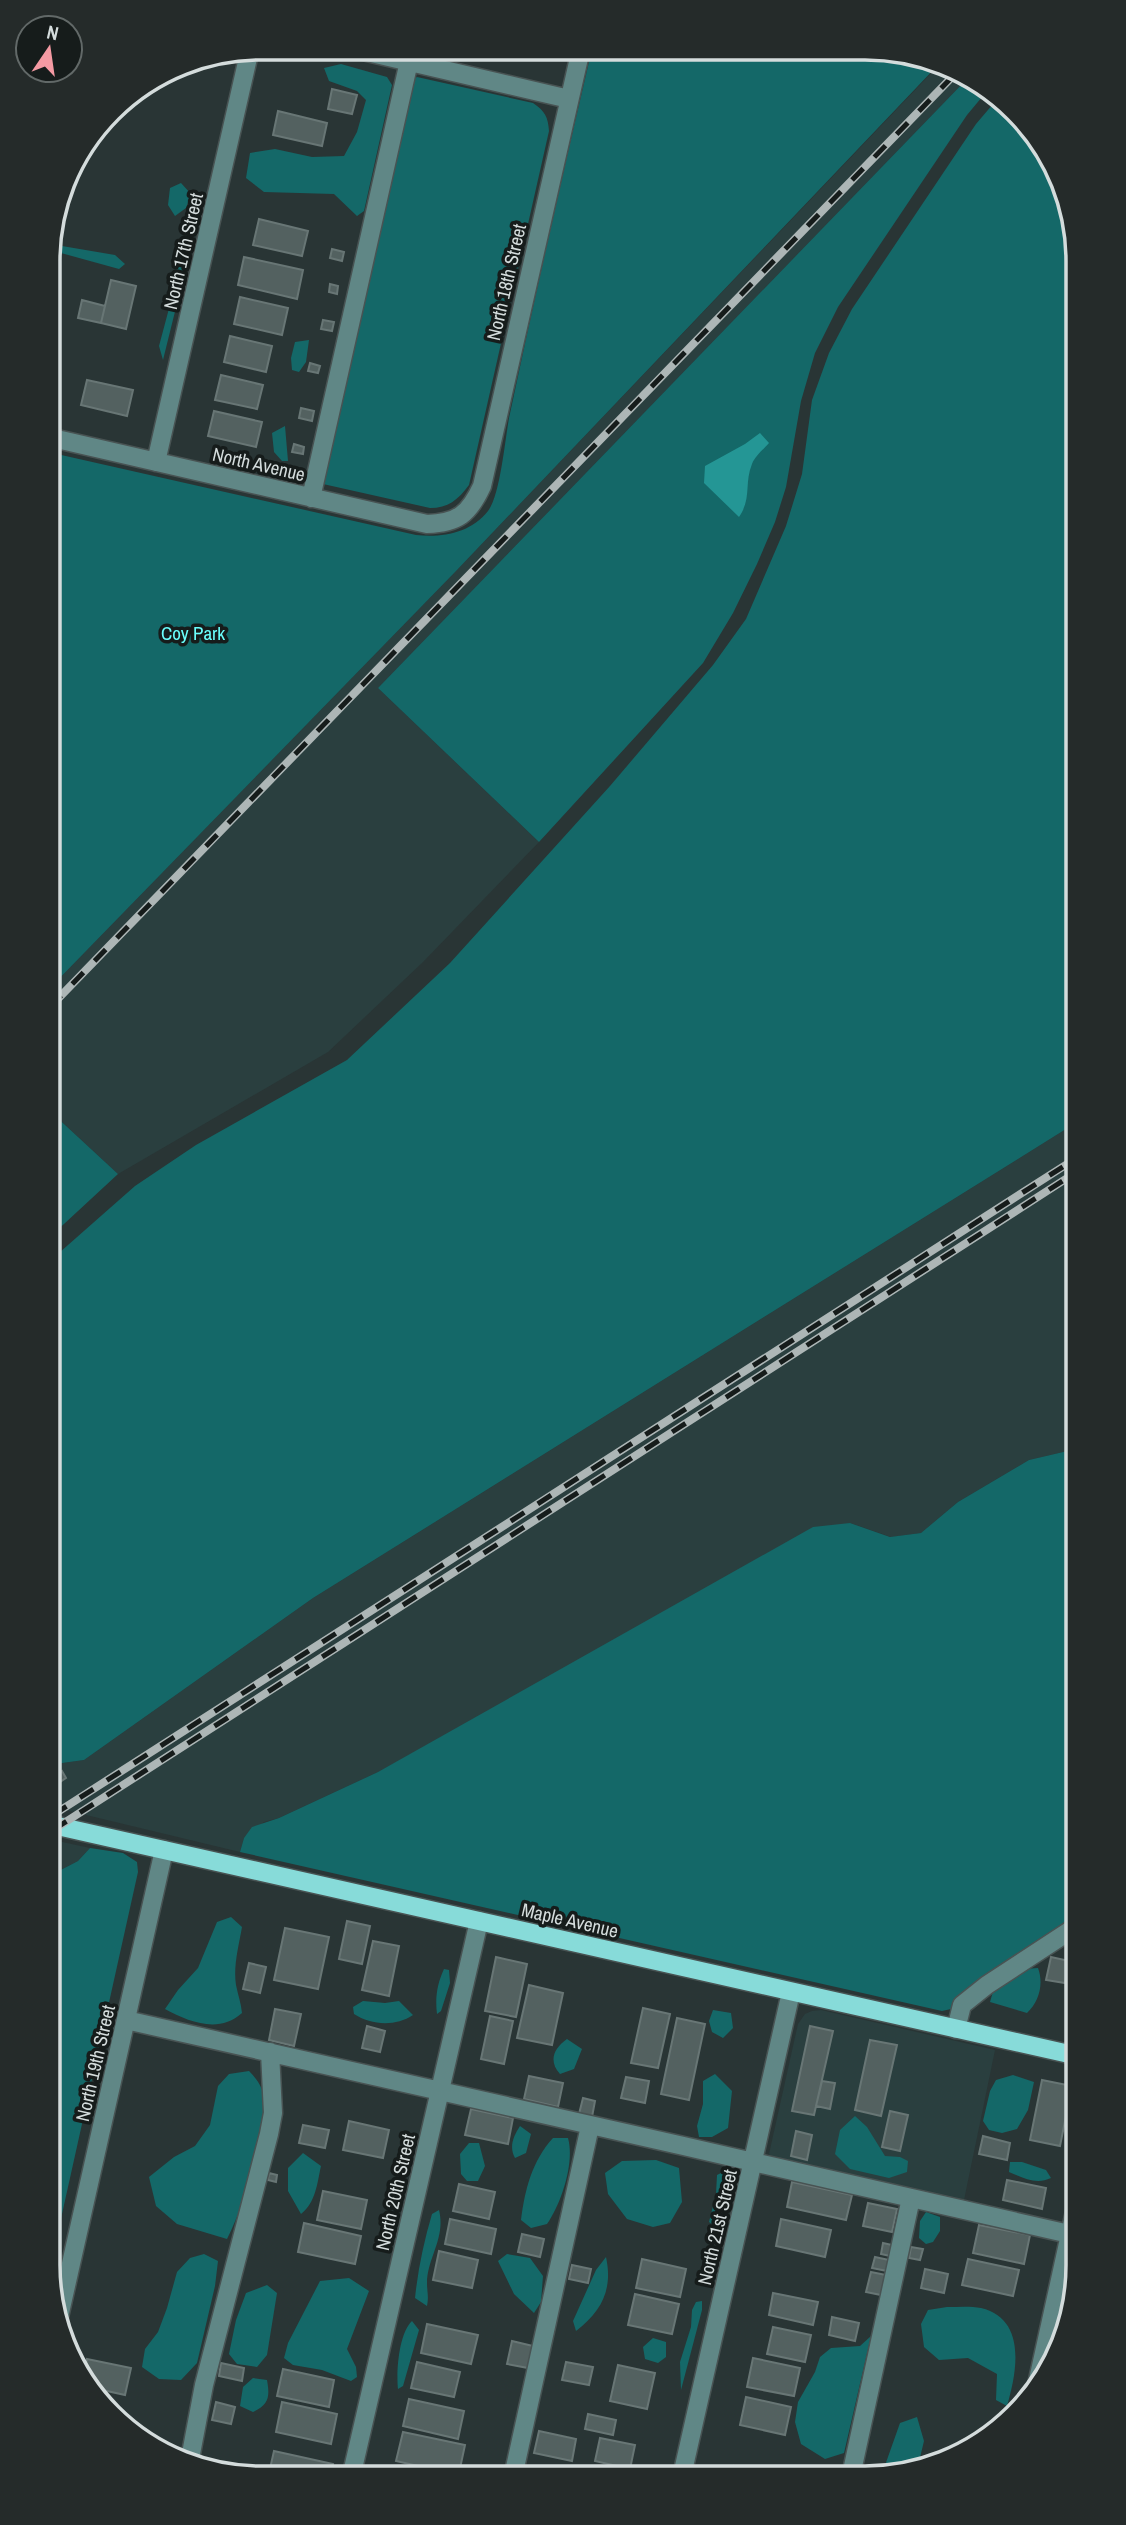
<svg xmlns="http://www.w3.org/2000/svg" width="1126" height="2525" viewBox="0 0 1126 2525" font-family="'Archivo Narrow',sans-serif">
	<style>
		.built { fill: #2a3f3f }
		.green { fill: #146868 }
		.water { fill: #249695 }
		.building { fill: #536160; stroke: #687675; stroke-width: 2 }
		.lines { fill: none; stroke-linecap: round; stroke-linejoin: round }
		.minor-casing { stroke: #485353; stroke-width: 21 }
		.major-casing { stroke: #485353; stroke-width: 21 }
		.minor { stroke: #608786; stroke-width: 18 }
		.major { stroke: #87dbd9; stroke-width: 18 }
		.rail-casing { stroke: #adb6b6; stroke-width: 8 }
		.rail { stroke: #161c1b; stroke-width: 5; stroke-dasharray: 16; stroke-linecap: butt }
		.labels { text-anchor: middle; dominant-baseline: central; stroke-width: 7; stroke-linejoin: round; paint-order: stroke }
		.street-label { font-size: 19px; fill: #d4dcdc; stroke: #161c1b }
		.park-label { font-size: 19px; fill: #6afffd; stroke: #161c1b }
		.rim { fill: none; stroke: #d4dcdc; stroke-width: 3.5 }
	</style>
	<rect width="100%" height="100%" fill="#293535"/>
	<path class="built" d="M937,67L966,80L378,688L539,842L423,962L328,1052L118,1174L51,1112L50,988L457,570Z
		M1074,1124L1076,1449L1029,1460L958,1502L921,1533L891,1537L850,1523L378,1772L279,1818L264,1822L244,1838L240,1852L53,1807V1760L55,1764L84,1760L313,1598Z
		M53,1840L90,1848L78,1861L53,1874Z
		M821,2010L995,2050L963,2205L771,2159L769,2154L798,2024L805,2014L812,2011Z"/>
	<path class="green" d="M592,49L906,51L937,66L457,570L50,988L48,452L416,535C442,538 471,533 488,511C500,496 505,440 509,418C535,295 563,172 592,49Z
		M341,64L387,77L392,85L364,211L357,216L334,194L264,192L246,178L250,153L275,149L312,157L344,156L357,132L366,100L357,91L329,81L324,68Z
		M417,77L533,103C545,111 548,117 549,131L469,485C458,500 448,508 430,508L323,484L320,479L413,79Z
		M966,80L987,91L967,115L838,307L815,353L801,401L786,487L775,522L757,564L733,613L703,663L539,842L378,688Z
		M999,97L1006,101L1050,154L1071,205L1074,1124L313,1598L84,1760L55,1764L51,1260L135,1186L196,1145L347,1060L450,963L610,786L713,665L746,619L786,526L802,474L812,400L829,353L852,309L976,124Z
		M181,183L191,194L186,208L175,216L168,205L170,188Z
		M62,246L115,255L125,264L119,269L61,253Z
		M185,249L188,259L163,360L159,346L171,301L179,253Z
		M309,340L306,362L299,372L292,370L291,358L295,342Z
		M285,426L288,461H282L274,452L272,433Z
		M51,1112L118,1174L51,1236Z
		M1076,1449L1077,1921L951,2009L942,2011L240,1852L244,1838L252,1827L279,1818L378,1772L813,1527L850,1523L890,1537L921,1533L958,1502L1029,1460Z
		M90,1848L123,1853L137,1862L138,1872L54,2250L53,1874L78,1861Z
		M231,1917L242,1927C239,1945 233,1966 236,1985C238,1995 241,2003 242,2013C219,2034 189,2022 165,2009L178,1990L198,1968L217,1922Z
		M1038,1968C1044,1984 1039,2002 1027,2013L990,2002L994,1988L1025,1969Z
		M444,1969L449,1970L450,1983L441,2011L437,2014C435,1998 437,1984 444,1969Z
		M363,2001L385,2003L399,2001L413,2015C395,2027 371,2025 354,2014L353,2007Z
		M713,2010L731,2013L733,2028L723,2038L712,2032L709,2021Z
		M567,2039L582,2049L574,2069L560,2074C548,2061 554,2048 567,2039Z
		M249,2071C259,2081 264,2090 265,2104C268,2133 241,2213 227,2239L177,2224L156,2206L149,2177L174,2157L195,2146L210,2125L218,2086L229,2074Z
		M715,2074L732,2091L728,2128L712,2137H699L697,2126L703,2104V2081Z
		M1013,2075L1034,2082L1028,2110L1017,2129L1002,2133L989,2130L983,2121L990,2091L996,2080Z
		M855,2116L867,2127L885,2156L900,2157L908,2161L907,2172L889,2178L850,2169L835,2154L840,2130Z
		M520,2126L531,2134L526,2153L515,2158C509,2147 513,2137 520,2126Z
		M553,2138H568C575,2163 561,2204 547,2224L531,2228L521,2220C525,2189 532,2161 553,2138Z
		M469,2143H479L485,2166L478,2181H467L461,2174L460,2154Z
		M303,2153L321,2166C317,2184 316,2202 301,2214L288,2191V2168Z
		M656,2160L679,2168L682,2202L670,2223L653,2227L627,2219L608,2194L605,2173L622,2161Z
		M1010,2162H1022L1046,2170L1051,2178C1036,2185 1024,2178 1009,2172Z
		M725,2171L730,2180L716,2227L709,2222L716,2194L717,2175Z
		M439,2210C446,2238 427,2258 427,2283C427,2292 429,2296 427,2306L415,2298C418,2269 424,2241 432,2214Z
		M926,2212L940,2217V2231L933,2242L926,2244L919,2238L920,2221Z
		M204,2254L218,2261L215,2286L197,2363L181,2380L159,2379L142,2367L145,2349L158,2332L167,2308L177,2272L190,2258Z
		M507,2254L530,2258L543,2276L541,2302L534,2313L514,2294L498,2261Z
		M606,2257C613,2289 602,2311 576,2331L573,2321L596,2270Z
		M349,2278L369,2291L347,2349L356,2367L357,2377L351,2381L322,2370L293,2365L284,2358L288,2343L320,2281Z
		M267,2285L277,2293L267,2355L257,2367L237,2364L229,2354L236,2320L246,2293Z
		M702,2301V2310L681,2390L680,2362L691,2327L692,2310L696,2302Z
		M947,2307C958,2307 971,2306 981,2308C1027,2319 1017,2372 1007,2406L996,2400L997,2374L968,2358L939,2360L924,2347L921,2324L928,2310Z
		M412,2321L419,2330L403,2386L398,2389C396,2371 399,2333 412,2321Z
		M871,2336L844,2453L825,2459L801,2444L795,2422L798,2402L815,2372L820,2357L831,2348L860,2346Z
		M653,2338L666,2342V2357L658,2363L645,2359L643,2347Z
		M253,2378L267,2380C270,2397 269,2404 253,2412L240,2406L243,2387Z
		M917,2417L924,2441L917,2470L883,2471L900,2423Z"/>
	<path class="water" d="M760,433L769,443C764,449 755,456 752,464C744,484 752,498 739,517L704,483L705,466L745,444Z"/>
	<path class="building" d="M332,89L357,95L352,114L328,109Z
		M278,111L327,123L322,146L273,135Z
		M259,219L308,231L302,256L253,245Z
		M332,249L344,252L342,261L330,258Z
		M244,257L303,270L297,299L238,285Z
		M111,280L136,286L126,329L101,323Z
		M330,284L338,286L337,294L329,292Z
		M240,297L288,308L282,335L234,324Z
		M82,300L105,306L101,323L78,318Z
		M323,320L334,322L332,331L321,329Z
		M230,336L272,346L266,372L224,362Z
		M310,363L320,366L318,373L308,371Z
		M221,375L263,385L257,409L215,400Z
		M87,380L133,390L127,416L81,405Z
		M301,408L314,411L312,421L299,418Z
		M214,411L262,422L256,447L208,436Z
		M294,444L304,447L303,454L292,452Z
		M62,1771L66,1778L60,1782L56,1775Z
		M347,1921L370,1926L362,1964L339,1959Z
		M285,1928L329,1937L318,1989L274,1980Z
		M373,1941L399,1946L389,1996L362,1990Z
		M496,1957L527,1964L516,2017L485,2011Z
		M1051,1957L1069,1961L1065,1983L1046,1980Z
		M249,1963L266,1967L260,1993L243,1989Z
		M529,1985L563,1993L552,2045L517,2038Z
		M643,2008L670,2014L658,2068L631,2063Z
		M275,2009L301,2014L294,2046L269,2040Z
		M490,2016L513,2021L504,2064L481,2059Z
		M677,2018L705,2024L689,2100L661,2094Z
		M367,2026L385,2031L380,2052L362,2048Z
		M810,2026L833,2031L814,2115L792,2111Z
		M870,2040L897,2045L881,2116L855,2110Z
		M529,2076L563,2083L558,2107L524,2099Z
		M626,2077L649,2081L645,2103L621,2098Z
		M1042,2080L1072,2086L1060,2146L1030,2140Z
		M822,2081L835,2083L830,2109L816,2106Z
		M583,2098L595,2101L592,2117L579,2114Z
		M471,2109L513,2118L508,2144L465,2135Z
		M890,2111L908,2115L900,2151L882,2147Z
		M349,2121L389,2130L383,2158L343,2150Z
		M303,2125L329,2130L325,2148L299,2143Z
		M796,2131L812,2135L807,2160L791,2156Z
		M983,2136L1010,2143L1007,2160L979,2154Z
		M269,2173L277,2175L276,2182L268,2180Z
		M1007,2180L1046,2188L1042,2209L1003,2200Z
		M792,2182L852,2195L846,2220L787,2207Z
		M459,2184L495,2192L489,2219L453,2211Z
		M323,2191L367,2200L361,2229L317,2220Z
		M868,2203L897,2209L892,2232L863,2226Z
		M450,2219L496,2229L491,2254L445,2244Z
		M781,2219L831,2230L825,2257L776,2246Z
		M304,2223L361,2236L355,2264L298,2252Z
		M979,2225L1030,2235L1024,2264L973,2253Z
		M522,2234L544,2239L540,2257L518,2252Z
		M883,2243L892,2245L890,2256L881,2254Z
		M911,2247L923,2249L920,2260L909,2258Z
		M439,2251L478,2260L472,2288L433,2280Z
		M875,2257L889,2260L887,2271L872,2268Z
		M642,2259L686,2269L680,2297L636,2288Z
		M968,2259L1019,2270L1013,2296L962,2285Z
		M572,2265L591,2269L588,2283L569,2279Z
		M925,2269L948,2274L944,2293L921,2288Z
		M871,2272L886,2275L881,2295L866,2292Z
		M773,2293L818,2302L813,2325L769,2315Z
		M635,2294L679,2304L672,2334L628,2325Z
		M832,2317L859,2323L855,2341L829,2335Z
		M427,2324L478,2335L471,2364L421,2353Z
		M773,2327L811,2335L805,2362L767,2354Z
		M512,2341L533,2346L528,2368L507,2364Z
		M753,2358L800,2368L794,2396L747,2387Z
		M87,2359L131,2368L125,2395L89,2387L83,2379Z
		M417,2362L460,2372L454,2397L411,2388Z
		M566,2362L593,2367L589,2385L562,2380Z
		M221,2363L244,2368L242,2381L219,2376Z
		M618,2365L655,2373L647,2409L610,2401Z
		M283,2369L334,2380L329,2407L277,2396Z
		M746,2397L791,2407L785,2435L740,2425Z
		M409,2399L464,2411L458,2439L403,2426Z
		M216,2402L235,2407L231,2424L212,2420Z
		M282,2402L337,2414L331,2444L276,2432Z
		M588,2414L616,2420L613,2435L585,2429Z
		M539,2431L576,2439L572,2461L534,2453Z
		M403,2432L465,2445L459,2473H449L396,2461Z
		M600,2438L635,2445L630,2469L595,2461Z
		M274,2451L333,2464L331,2473H269Z
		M734,2466L758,2471H733Z"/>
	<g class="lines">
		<g class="minor-casing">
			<path id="minor" d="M350,48L569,99
				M48,437L427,524C458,523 469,514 482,486L581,49
				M156,462L250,49
				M311,498L412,48
				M126,2020C443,2092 761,2163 1078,2236
				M956,2029L962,2005L987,1985L1077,1926
				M57,2326L164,1850
				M1036,2389L1078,2198
				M190,2459L204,2385L269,2134L273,2113L270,2052
				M683,2471L791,1992
				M852,2471L911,2198
				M514,2472L590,2126
				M352,2473L479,1921"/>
		</g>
		<g class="major-casing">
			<path id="major" d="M53,1825L1078,2056"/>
		</g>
		<use href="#minor" class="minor"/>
		<use href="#major" class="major"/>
		<g class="rail-casing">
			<path id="rail" d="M50,1007L954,75
				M53,1815L1075,1159
				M53,1830L1075,1173"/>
		</g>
		<use href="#rail" class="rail"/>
	</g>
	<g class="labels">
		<g class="street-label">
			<text transform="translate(183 251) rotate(-77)">North 17th Street</text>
			<text transform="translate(506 282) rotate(-77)">North 18th Street</text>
			<text transform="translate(259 464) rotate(13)">North Avenue</text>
			<text transform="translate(570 1920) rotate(13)">Maple Avenue</text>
			<text transform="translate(95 2063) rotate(-77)">North 19th Street</text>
			<text transform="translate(395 2192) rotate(-77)">North 20th Street</text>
			<text transform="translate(717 2227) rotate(-77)">North 21st Street</text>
		</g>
		<g class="park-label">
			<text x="193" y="633">Coy Park</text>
		</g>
	</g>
	<path d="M0 0H1126V2525H0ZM261 60H865A201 201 0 0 1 1066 261V2265A201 201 0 0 1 865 2466H261A201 201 0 0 1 60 2265V261A201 201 0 0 1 261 60Z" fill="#252b2a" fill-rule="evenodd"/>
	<path class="rim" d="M261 60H865A201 201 0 0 1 1066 261V2265A201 201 0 0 1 865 2466H261A201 201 0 0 1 60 2265V261A201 201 0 0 1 261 60Z"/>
	<g transform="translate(49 49) rotate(13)"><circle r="33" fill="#161c1b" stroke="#626968" stroke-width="2"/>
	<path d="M0-5L12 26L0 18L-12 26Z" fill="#f49aa3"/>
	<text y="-10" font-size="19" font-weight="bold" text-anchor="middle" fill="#d4dcdc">N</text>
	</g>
</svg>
